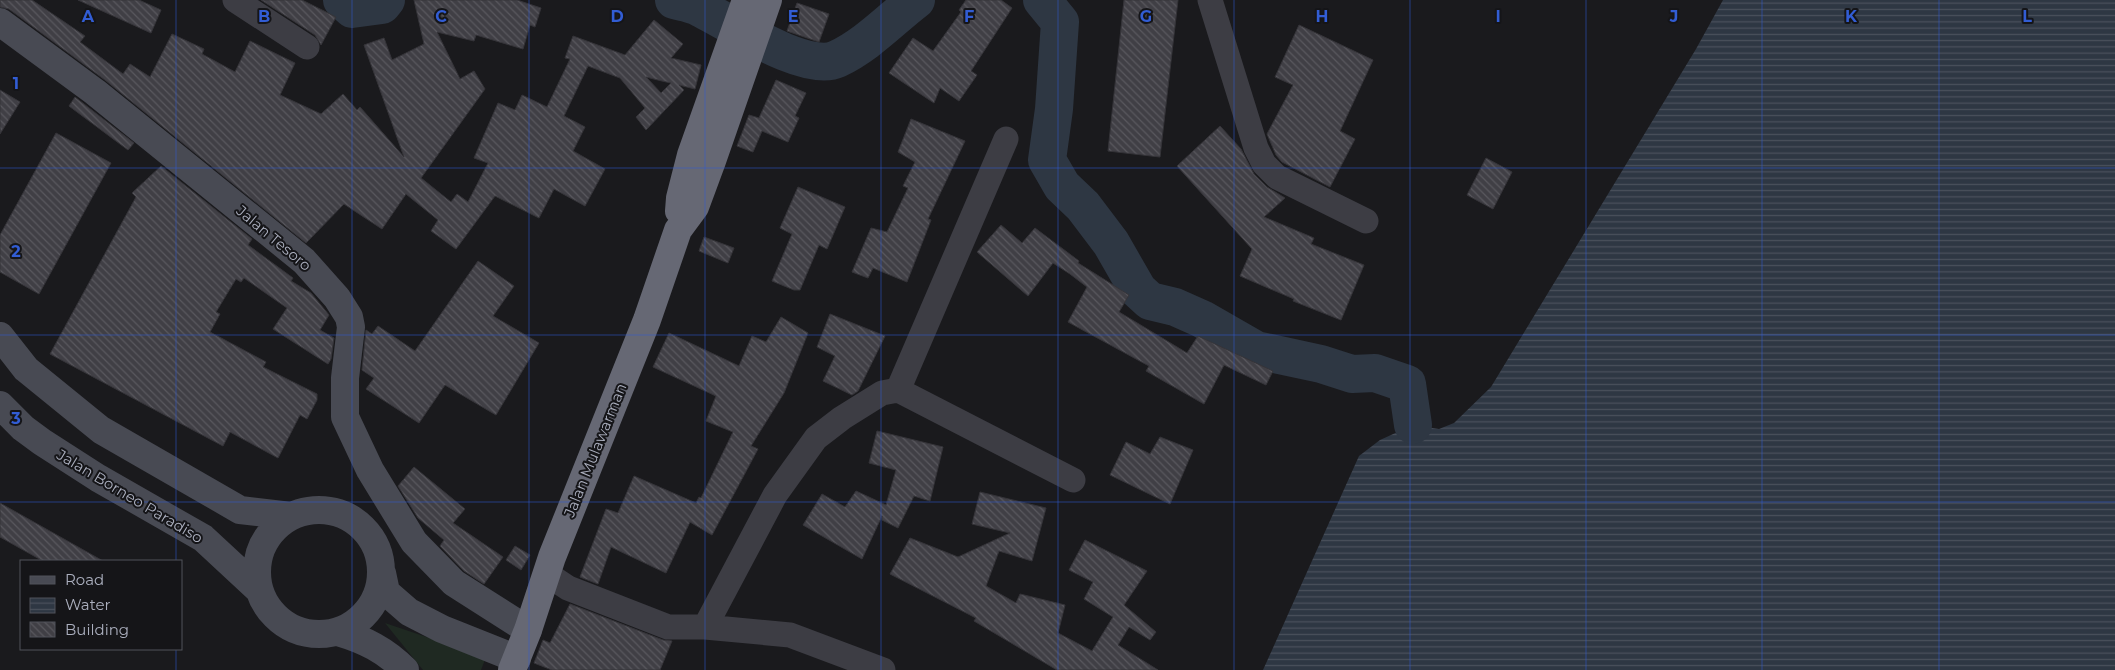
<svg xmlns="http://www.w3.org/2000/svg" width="2115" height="670" viewBox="0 0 2115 670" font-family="Montserrat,sans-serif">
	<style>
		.park { fill: #1f2922 }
		.water { fill: url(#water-rules) }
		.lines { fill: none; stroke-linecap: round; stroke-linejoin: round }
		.river { stroke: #2e3743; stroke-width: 38 }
		.building { fill: url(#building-back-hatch); stroke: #353439; fill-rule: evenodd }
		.street { stroke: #3d3d44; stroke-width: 25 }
		.secondary { stroke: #484a53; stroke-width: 28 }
		.highway { stroke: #666874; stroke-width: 28 }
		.grid { fill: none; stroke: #325dd4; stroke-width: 1; stroke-opacity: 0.55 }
		.labels { text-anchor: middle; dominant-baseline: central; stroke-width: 4; stroke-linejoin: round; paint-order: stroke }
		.street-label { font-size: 15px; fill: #abafbe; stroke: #151518 }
		.grid-label { font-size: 16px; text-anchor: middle; font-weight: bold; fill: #325dd4; stroke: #151518; stroke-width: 4; stroke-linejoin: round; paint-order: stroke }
	</style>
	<defs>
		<pattern id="water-rules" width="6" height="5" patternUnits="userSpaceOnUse" patternTransform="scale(1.25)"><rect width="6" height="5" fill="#2e3743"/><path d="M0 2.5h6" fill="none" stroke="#4a515c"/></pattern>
		<pattern id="building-back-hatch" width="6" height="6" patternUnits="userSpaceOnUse" patternTransform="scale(1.25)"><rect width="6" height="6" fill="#403f45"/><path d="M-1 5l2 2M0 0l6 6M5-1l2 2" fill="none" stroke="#59585e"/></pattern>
	</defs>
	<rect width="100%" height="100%" fill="#1a1a1d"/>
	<path class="park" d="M385,623L486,657L481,670H423Z"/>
	<path class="water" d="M1723,0H2115V670H1263L1359,456L1380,440L1413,425L1439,429L1454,423L1491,387L1696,49Z"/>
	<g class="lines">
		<path class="river" d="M342,0L352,9L382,5L386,0
			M674,0C681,2 689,3 696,6C726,20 805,74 837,59C867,45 890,20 916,0
			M1042,0L1060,22L1054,109L1047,160L1062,186L1083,206L1111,243L1138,290L1150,301L1175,307L1202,319L1256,350L1321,364L1352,374L1375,373L1407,384L1413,425"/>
	</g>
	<path class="building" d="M0,0H32L85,36L80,42L123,74L130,64L150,77L172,34L204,49L202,54L235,72L250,41L295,63L280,95L321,114L343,94L357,110L360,107L404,157L364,45L384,38L392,60L424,44L414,0H517L541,8L535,27L530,25L523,49L476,35L474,41L437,32L460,79L474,71L485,89L421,178L451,202L457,194L468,202L488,163L474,158L498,103L515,110L522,95L547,107L570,59L565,58L573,36L625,55L654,20L683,44L671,58L701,65L695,89L679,85L684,90L646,130L636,117L645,108L620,78L588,66L564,116L585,127L573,151L605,169L585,206L554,189L539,218L495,196L456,249L431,231L438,220L406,194L382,229L344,204L306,243L105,80L9,9L0,7ZM646,77L662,81L671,83L661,93Z
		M78,0H139L161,10L151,33Z
		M261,0H302L336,17L321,45L315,35Z
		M966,0H1001L1012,8L971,71L977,75L959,101L940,88L934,103L889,73L913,38L933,51L961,12L959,10Z
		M1124,0H1178L1160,157L1108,151Z
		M797,3L829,14L819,42L787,31Z
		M1299,25L1373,60L1340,131L1355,139L1330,187L1282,162L1276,155L1267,134L1293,85L1275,77Z
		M776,80L806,93L795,116L799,118L788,142L762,131L753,152L737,146L749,115L759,118Z
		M0,90L20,102L0,134Z
		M75,97L134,143L128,150L69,106Z
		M911,119L965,141L928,219L931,220L907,282L873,268L868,278L852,272L871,228L887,232L908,188L903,186L915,162L898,152Z
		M1220,126L1241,149L1254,174L1267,187L1285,198L1264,217L1314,238L1311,244L1364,265L1341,320L1293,301L1294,299L1240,276L1252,249L1177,166Z
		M56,133L111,163L39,294L0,272V235Z
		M1486,158L1512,172L1493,209L1467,195Z
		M161,166L252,239L248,245L293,278L291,281L311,293L329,315L320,330L334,338L331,359L328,364L273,329L287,308L244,278L241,282L236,279L216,312L220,314L210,332L266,362L263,367L317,394V400L307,419L300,415L278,458L230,432L223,446L50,354L136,197L132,193Z
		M798,187L845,207L827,249L819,245L800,290H794L772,281L792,234L780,228Z
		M1001,225L1022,243L1035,228L1079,261L1078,263L1129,295L1119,312L1187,353L1198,336L1273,371L1266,385L1224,365L1204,404L1146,371L1149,366L1068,322L1087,287L1070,274L1053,263L1028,296L977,252Z
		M704,237L734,248L728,263L699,251Z
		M478,261L514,286L493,316L539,343L496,415L445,385L419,423L366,389L374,378L362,370L366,330L372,334L378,326L415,351Z
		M830,314L885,336L858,391L852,395L823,381L835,356L817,347Z
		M781,317L808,333L784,393L751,446L758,449L712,535L690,522L666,573L611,547L598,584L580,577L606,509L618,513L634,476L696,503L699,497L701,498L733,432L706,421L716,396L653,367L669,333L739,366L752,336L766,342Z
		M877,431L943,447L930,501L914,496L898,528L882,520V516L862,559L803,525L822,494L845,507L856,491L886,505L896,470L869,463Z
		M1160,437L1193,450L1170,504L1110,475L1126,442L1150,454Z
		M414,467L465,509L453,523L503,557L484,584L464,571L440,546L444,540L418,518L398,486Z
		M980,492L1046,508L1032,561L999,551L986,586L1016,603L1020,594L1065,605L1058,633L1092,651L1113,617L1084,599L1093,582L1069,570L1085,540L1147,571L1124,605L1156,632L1150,640L1129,627L1118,645L1158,670H1057L974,621L976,618L890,574L910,538L958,557L1010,533L972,524Z
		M0,503L103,561H43L0,537Z
		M515,546L530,555L521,570L506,560Z
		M570,604L663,640L672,641L660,670H552L534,663L543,640L550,643Z"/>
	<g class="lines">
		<path class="street" d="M235,0L307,47
			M1210,0L1256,148L1264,164L1277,177L1366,221
			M898,390L1006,139
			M547,574L568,588L668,627H705L790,635L883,670
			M705,627L775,495L816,438L842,418L882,393L898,390L1073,480"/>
		<path class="secondary" d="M0,22L95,92L304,261L337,298L349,317L351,327L345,378V417L370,470L414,542L454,583L528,630
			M0,336L26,369L101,430L240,510L291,516
			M0,405L23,428L42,442L98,478L203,538L259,590
			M257 572a62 62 0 1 1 124 0a62 62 0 1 1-124 0Z
			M382,573L386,592L409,612L442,629L517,659
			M338,632C365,640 385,650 405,670"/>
		<path class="highway" d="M679,211L680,198L691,155L746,0
			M512,670L528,630L552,557L647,320L678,230L695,207L712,161L768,0"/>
	</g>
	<path class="grid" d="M176,0V561M352,0V670M529,0V670M705,0V670M881,0V670M1058,0V670M1234,0V670M1410,0V670M1586,0V670M1762,0V670M1939,0V670M0,168H2115M0,335H2115M0,502H2115M176,649V670"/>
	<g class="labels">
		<g class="street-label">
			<text transform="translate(274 238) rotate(40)">Jalan Tesoro</text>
			<text transform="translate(595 450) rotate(-68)">Jalan Mulawarman</text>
			<text transform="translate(130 496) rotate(31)">Jalan Borneo Paradiso</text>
		</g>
	</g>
	<g class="grid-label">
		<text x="88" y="22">A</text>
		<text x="264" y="22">B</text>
		<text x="441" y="22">C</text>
		<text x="617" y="22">D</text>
		<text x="793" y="22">E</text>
		<text x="969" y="22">F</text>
		<text x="1146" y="22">G</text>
		<text x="1322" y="22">H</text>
		<text x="1498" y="22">I</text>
		<text x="1674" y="22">J</text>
		<text x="1851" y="22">K</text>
		<text x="2027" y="22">L</text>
		<text x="16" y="89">1</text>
		<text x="16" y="257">2</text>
		<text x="16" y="424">3</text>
	</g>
	<rect x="20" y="560" width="162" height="90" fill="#151518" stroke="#51535a"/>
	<rect x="30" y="576" width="25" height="8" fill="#484a53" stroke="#51535a"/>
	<text x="65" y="585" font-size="15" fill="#abafbe">Road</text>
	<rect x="30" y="598" width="25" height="15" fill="url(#water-rules)" stroke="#51535a"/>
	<text x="65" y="610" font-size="15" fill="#abafbe">Water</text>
	<rect x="30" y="622" width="25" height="15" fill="url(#building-back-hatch)" stroke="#51535a"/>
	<text x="65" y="635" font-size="15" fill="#abafbe">Building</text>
</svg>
